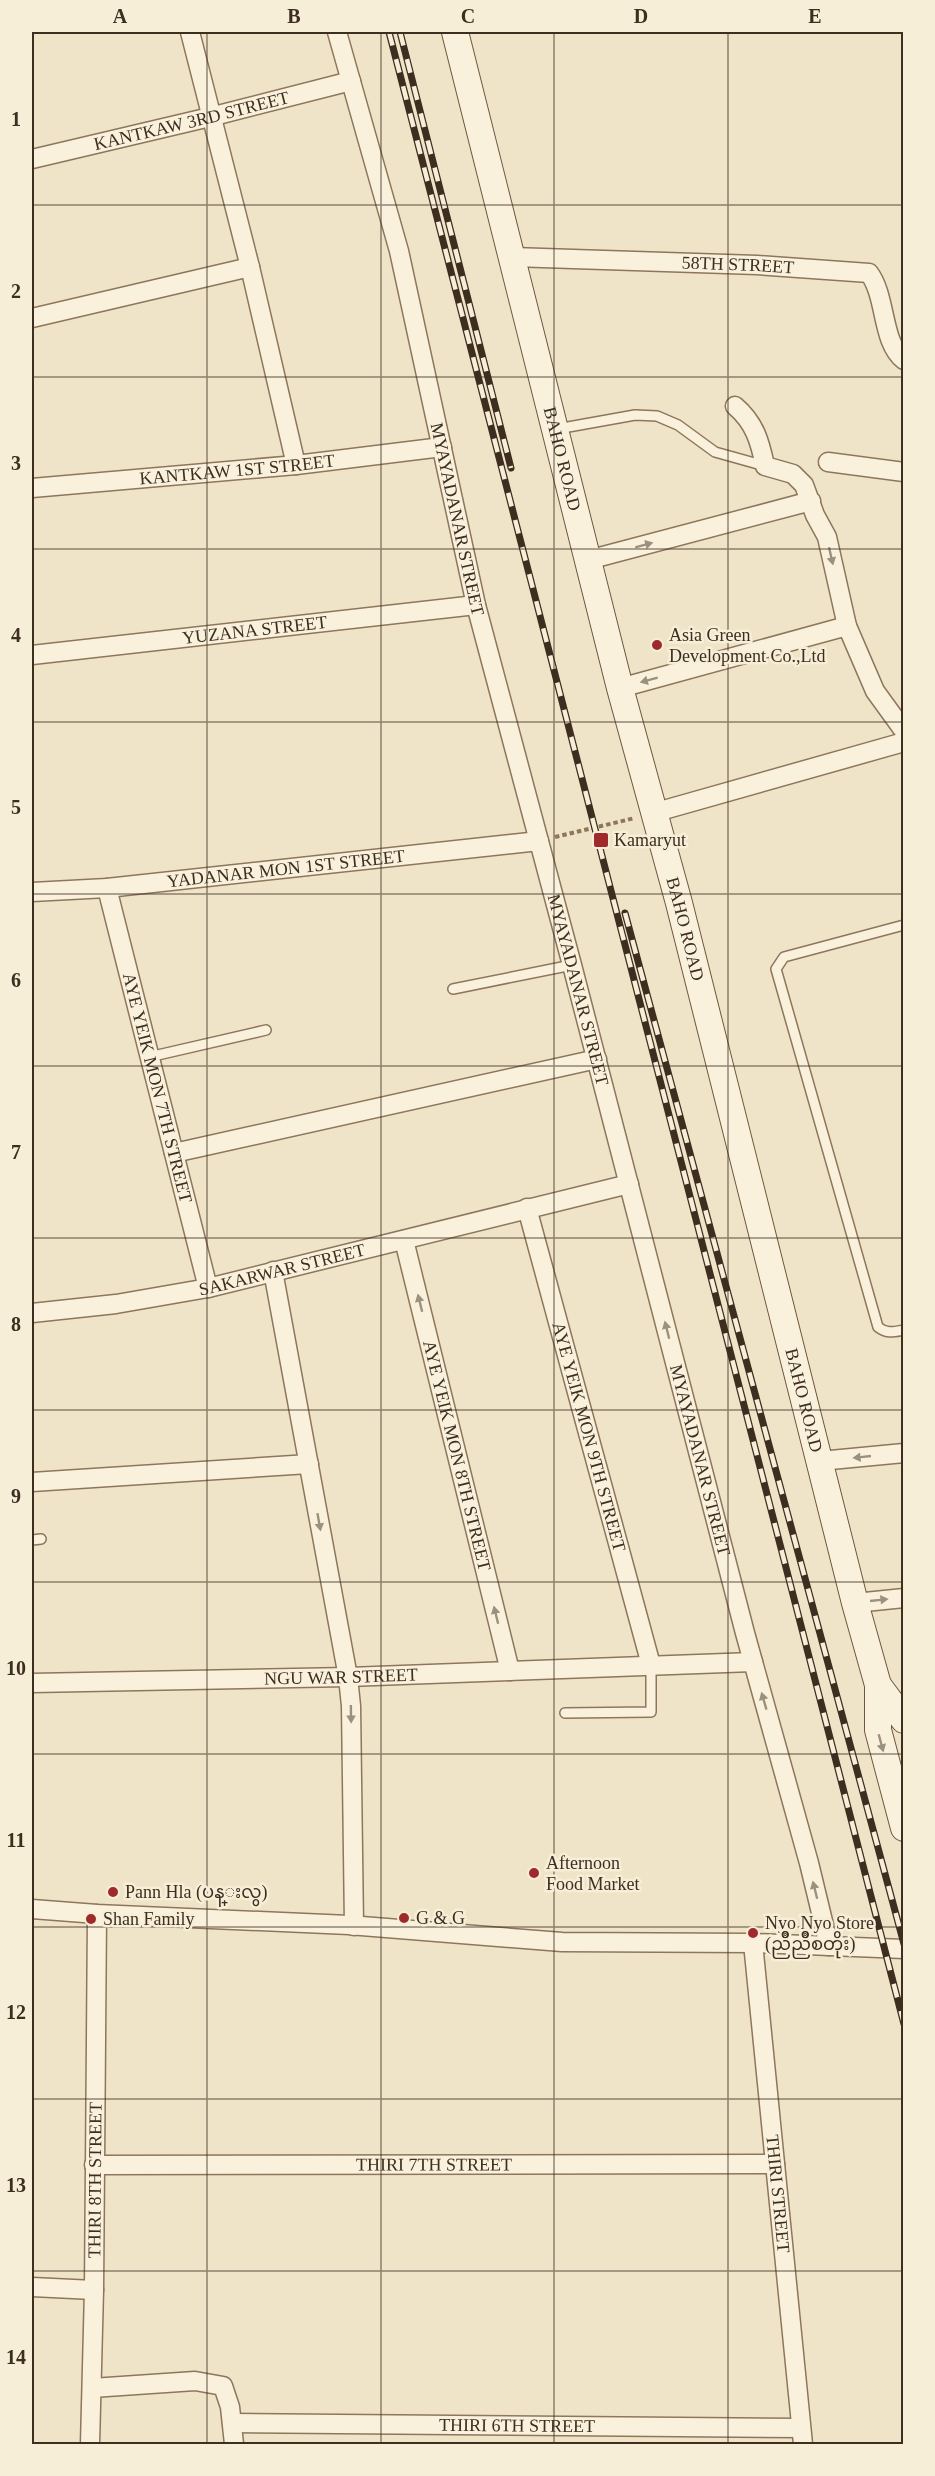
<svg xmlns="http://www.w3.org/2000/svg" width="935" height="2476" viewBox="0 0 935 2476" font-family="'Times New Roman','Noto Sans Myanmar',serif">
	<style>
		.lines { fill: none; stroke-linecap: round; stroke-linejoin: round }
		.lane-casing { stroke: #8d765c; stroke-width: 12 }
		.street-casing { stroke: #8d765c; stroke-width: 21 }
		.secondary-casing { stroke: #6f573f; stroke-width: 28 }
		.path { stroke: #8d765c; stroke-width: 4; stroke-dasharray: 4.5 3; stroke-linecap: butt }
		.lane { stroke: #faf1dc; stroke-width: 9 }
		.street { stroke: #faf1dc; stroke-width: 18 }
		.secondary { stroke: #faf1dc; stroke-width: 26 }
		.rail-casing { stroke: #3d2e20; stroke-width: 7 }
		.rail { stroke: #f7eed8; stroke-width: 4.5; stroke-dasharray: 14; stroke-linecap: butt }
		.oneway { fill: #9c907e }
		.grid { fill: none; stroke: #3d2e20; stroke-width: 1.5; stroke-opacity: 0.55 }
		.poi-dot { fill: #9e2a2b; stroke: #f7eed8; stroke-width: 2 }
		.labels { text-anchor: middle; dominant-baseline: central; stroke-width: 5; stroke-linejoin: round; paint-order: stroke }
		.street-label { font-size: 18px; fill: #3d2e20; stroke: #f7eed8 }
		.poi-label { font-size: 18px; fill: #3d2e20; stroke: #f7eed8; text-anchor: start }
		.neatline { fill: none; stroke: #3d2e20; stroke-width: 2 }
		.grid-label { font-size: 20px; text-anchor: middle; font-weight: bold; fill: #3d2e20 }
	</style>
	<rect width="100%" height="100%" fill="#f0e4c8"/>
	<g class="lines">
		<g class="lane-casing">
			<path id="lane" d="M557,429L635,415L657,416L678,425L715,452L765,466
				M904,925L784,957L776,969L878,1327C887,1334 893,1332 904,1330
				M453,989L572,965
				M149,1057L266,1030
				M32,1540L41,1539
				M565,1713L651,1712V1665"/>
		</g>
		<g class="street-casing">
			<g id="street">
				<path d="M190,32L250,267L296,465"/>
				<path id="s1" d="M337,32L399,251L476,605L572,965L745,1633L809,1863L829,1946"/>
				<path id="s2" d="M32,159L210,117L351,81"/>
				<path id="s3" d="M512,257L757,265L869,273C887,297 881,342 904,360"/>
				<path d="M32,318L250,267"/>
				<path d="M735,406C755,423 760,442 765,466L793,474L804,485L815,515L827,537L847,626L875,691L904,731"/>
				<path d="M828,462L904,472"/>
				<path id="s4" d="M32,488L296,465L442,447"/>
				<path d="M588,560L811,501"/>
				<path id="s5" d="M32,655L476,605"/>
				<path d="M620,688L847,626"/>
				<path d="M653,813L904,742"/>
				<path id="s6" d="M107,888L208,1288"/>
				<path id="s7" d="M32,892L107,888L539,841"/>
				<path d="M174,1153L597,1059"/>
				<path id="s8" d="M527,1208L651,1665"/>
				<path id="s9" d="M404,1240L510,1671"/>
				<path d="M273,1271L348,1677L351,1706L354,1926"/>
				<path id="s10" d="M32,1313L116,1304L208,1288L629,1184"/>
				<path d="M820,1461L904,1453"/>
				<path d="M32,1482L309,1464"/>
				<path d="M855,1603L904,1598"/>
				<path id="s11" d="M32,1683L348,1677L753,1662"/>
				<path d="M32,1909L97,1914L349,1925L562,1942L753,1943L904,1949"/>
				<path id="s12" d="M753,1943L803,2444"/>
				<path id="s13" d="M94,2165L775,2164"/>
				<path d="M32,2287L94,2290"/>
				<path d="M92,2388L195,2381L223,2386L230,2407L234,2444"/>
				<path id="s14" d="M232,2423L801,2428"/>
				<path id="s15" d="M90,2444L94,2290L97,1914"/>
			</g>
		</g>
		<g class="secondary-casing">
			<g id="secondary">
				<path id="s16" d="M455,32L620,688L679,903L855,1603L878,1685L904,1720"/>
				<path d="M878,1685V1730L904,1828"/>
			</g>
		</g>
		<path class="path" d="M555,837L635,818"/>
		<use href="#lane" class="lane"/>
		<use href="#street" class="street"/>
		<use href="#secondary" class="secondary"/>
		<g class="rail-casing">
			<path id="rail" d="M389,32L904,2024
				M400,32L511,468
				M625,913L904,1944"/>
		</g>
		<use href="#rail" class="rail"/>
	</g>
	<defs><path id="oneway-solid" d="M-6-.8H1V-3.2L6.5 0L1 3.2V.8H-6Z" transform="scale(1.5)"/></defs>
	<g class="oneway">
		<use href="#oneway-solid" transform="translate(644 545) rotate(-15)"/>
		<use href="#oneway-solid" transform="translate(831 556) rotate(77)"/>
		<use href="#oneway-solid" transform="translate(649 680) rotate(165)"/>
		<use href="#oneway-solid" transform="translate(420 1303) rotate(-104)"/>
		<use href="#oneway-solid" transform="translate(667 1330) rotate(-104)"/>
		<use href="#oneway-solid" transform="translate(862 1457) rotate(174)"/>
		<use href="#oneway-solid" transform="translate(319 1522) rotate(80)"/>
		<use href="#oneway-solid" transform="translate(879 1600) rotate(-6)"/>
		<use href="#oneway-solid" transform="translate(496 1615) rotate(-104)"/>
		<use href="#oneway-solid" transform="translate(764 1701) rotate(-106)"/>
		<use href="#oneway-solid" transform="translate(351 1714) rotate(89)"/>
		<use href="#oneway-solid" transform="translate(881 1743) rotate(75)"/>
		<use href="#oneway-solid" transform="translate(815 1890) rotate(-104)"/>
	</g>
	<path class="grid" d="M207,32V2444M381,32V2444M554,32V2444M728,32V2444M32,205H904M32,377H904M32,549H904M32,722H904M32,894H904M32,1066H904M32,1238H904M32,1410H904M32,1582H904M32,1754H904M32,1927H904M32,2099H904M32,2271H904"/>
	<g class="poi-dot">
		<circle cx="657" cy="645" r="6"/>
		<rect x="593" y="832" width="16" height="16" rx="3"/>
		<circle cx="534" cy="1873" r="6"/>
		<circle cx="113" cy="1892" r="6"/>
		<circle cx="404" cy="1918" r="6"/>
		<circle cx="91" cy="1919" r="6"/>
		<circle cx="753" cy="1933" r="6"/>
	</g>
	<g class="labels">
		<g class="street-label">
			<text stroke="none"><textPath href="#s2" startOffset="164">KANTKAW 3RD STREET</textPath></text>
			<text stroke="none"><textPath href="#s3" startOffset="226">58TH STREET</textPath></text>
			<text stroke="none"><textPath href="#s16" startOffset="440">BAHO ROAD</textPath></text>
			<text stroke="none"><textPath href="#s4" startOffset="206">KANTKAW 1ST STREET</textPath></text>
			<text stroke="none"><textPath href="#s1" startOffset="502">MYAYADANAR STREET</textPath></text>
			<text stroke="none"><textPath href="#s5" startOffset="224">YUZANA STREET</textPath></text>
			<text stroke="none"><textPath href="#s7" startOffset="255">YADANAR MON 1ST STREET</textPath></text>
			<text stroke="none"><textPath href="#s16" startOffset="926">BAHO ROAD</textPath></text>
			<text stroke="none"><textPath href="#s1" startOffset="988">MYAYADANAR STREET</textPath></text>
			<text stroke="none"><textPath href="#s6" startOffset="206">AYE YEIK MON 7TH STREET</textPath></text>
			<text stroke="none"><textPath href="#s10" startOffset="254">SAKARWAR STREET</textPath></text>
			<text stroke="none"><textPath href="#s16" startOffset="1412">BAHO ROAD</textPath></text>
			<text stroke="none"><textPath href="#s8" startOffset="237">AYE YEIK MON 9TH STREET</textPath></text>
			<text stroke="none"><textPath href="#s9" startOffset="222">AYE YEIK MON 8TH STREET</textPath></text>
			<text stroke="none"><textPath href="#s1" startOffset="1474">MYAYADANAR STREET</textPath></text>
			<text stroke="none"><textPath href="#s11" startOffset="309">NGU WAR STREET</textPath></text>
			<text stroke="none"><textPath href="#s13" startOffset="340">THIRI 7TH STREET</textPath></text>
			<text stroke="none"><textPath href="#s15" startOffset="264">THIRI 8TH STREET</textPath></text>
			<text stroke="none"><textPath href="#s12" startOffset="252">THIRI STREET</textPath></text>
			<text stroke="none"><textPath href="#s14" startOffset="285">THIRI 6TH STREET</textPath></text>
		</g>
		<g class="poi-label">
			<text x="669" y="635">Asia Green<tspan x="669" dy="21">Development Co.,Ltd</tspan></text>
			<text x="614" y="840">Kamaryut</text>
			<text x="546" y="1863">Afternoon<tspan x="546" dy="21">Food Market</tspan></text>
			<text x="125" y="1892">Pann Hla (ပန္းလွ)</text>
			<text x="416" y="1918">G &amp; G</text>
			<text x="103" y="1919">Shan Family</text>
			<text x="765" y="1923">Nyo Nyo Store<tspan x="765" dy="21">(ညိဳညိဳစတိုး)</tspan></text>
		</g>
	</g>
	<rect width="935" height="2476" fill="none" stroke="#f7eed8" stroke-width="66"/>
	<rect x="33" y="33" width="869" height="2410" class="neatline"/>
	<g class="grid-label">
		<text x="120" y="23">A</text>
		<text x="294" y="23">B</text>
		<text x="468" y="23">C</text>
		<text x="641" y="23">D</text>
		<text x="815" y="23">E</text>
		<text x="16" y="126">1</text>
		<text x="16" y="298">2</text>
		<text x="16" y="470">3</text>
		<text x="16" y="642">4</text>
		<text x="16" y="814">5</text>
		<text x="16" y="987">6</text>
		<text x="16" y="1159">7</text>
		<text x="16" y="1331">8</text>
		<text x="16" y="1503">9</text>
		<text x="16" y="1675">10</text>
		<text x="16" y="1847">11</text>
		<text x="16" y="2019">12</text>
		<text x="16" y="2192">13</text>
		<text x="16" y="2364">14</text>
	</g>
</svg>
